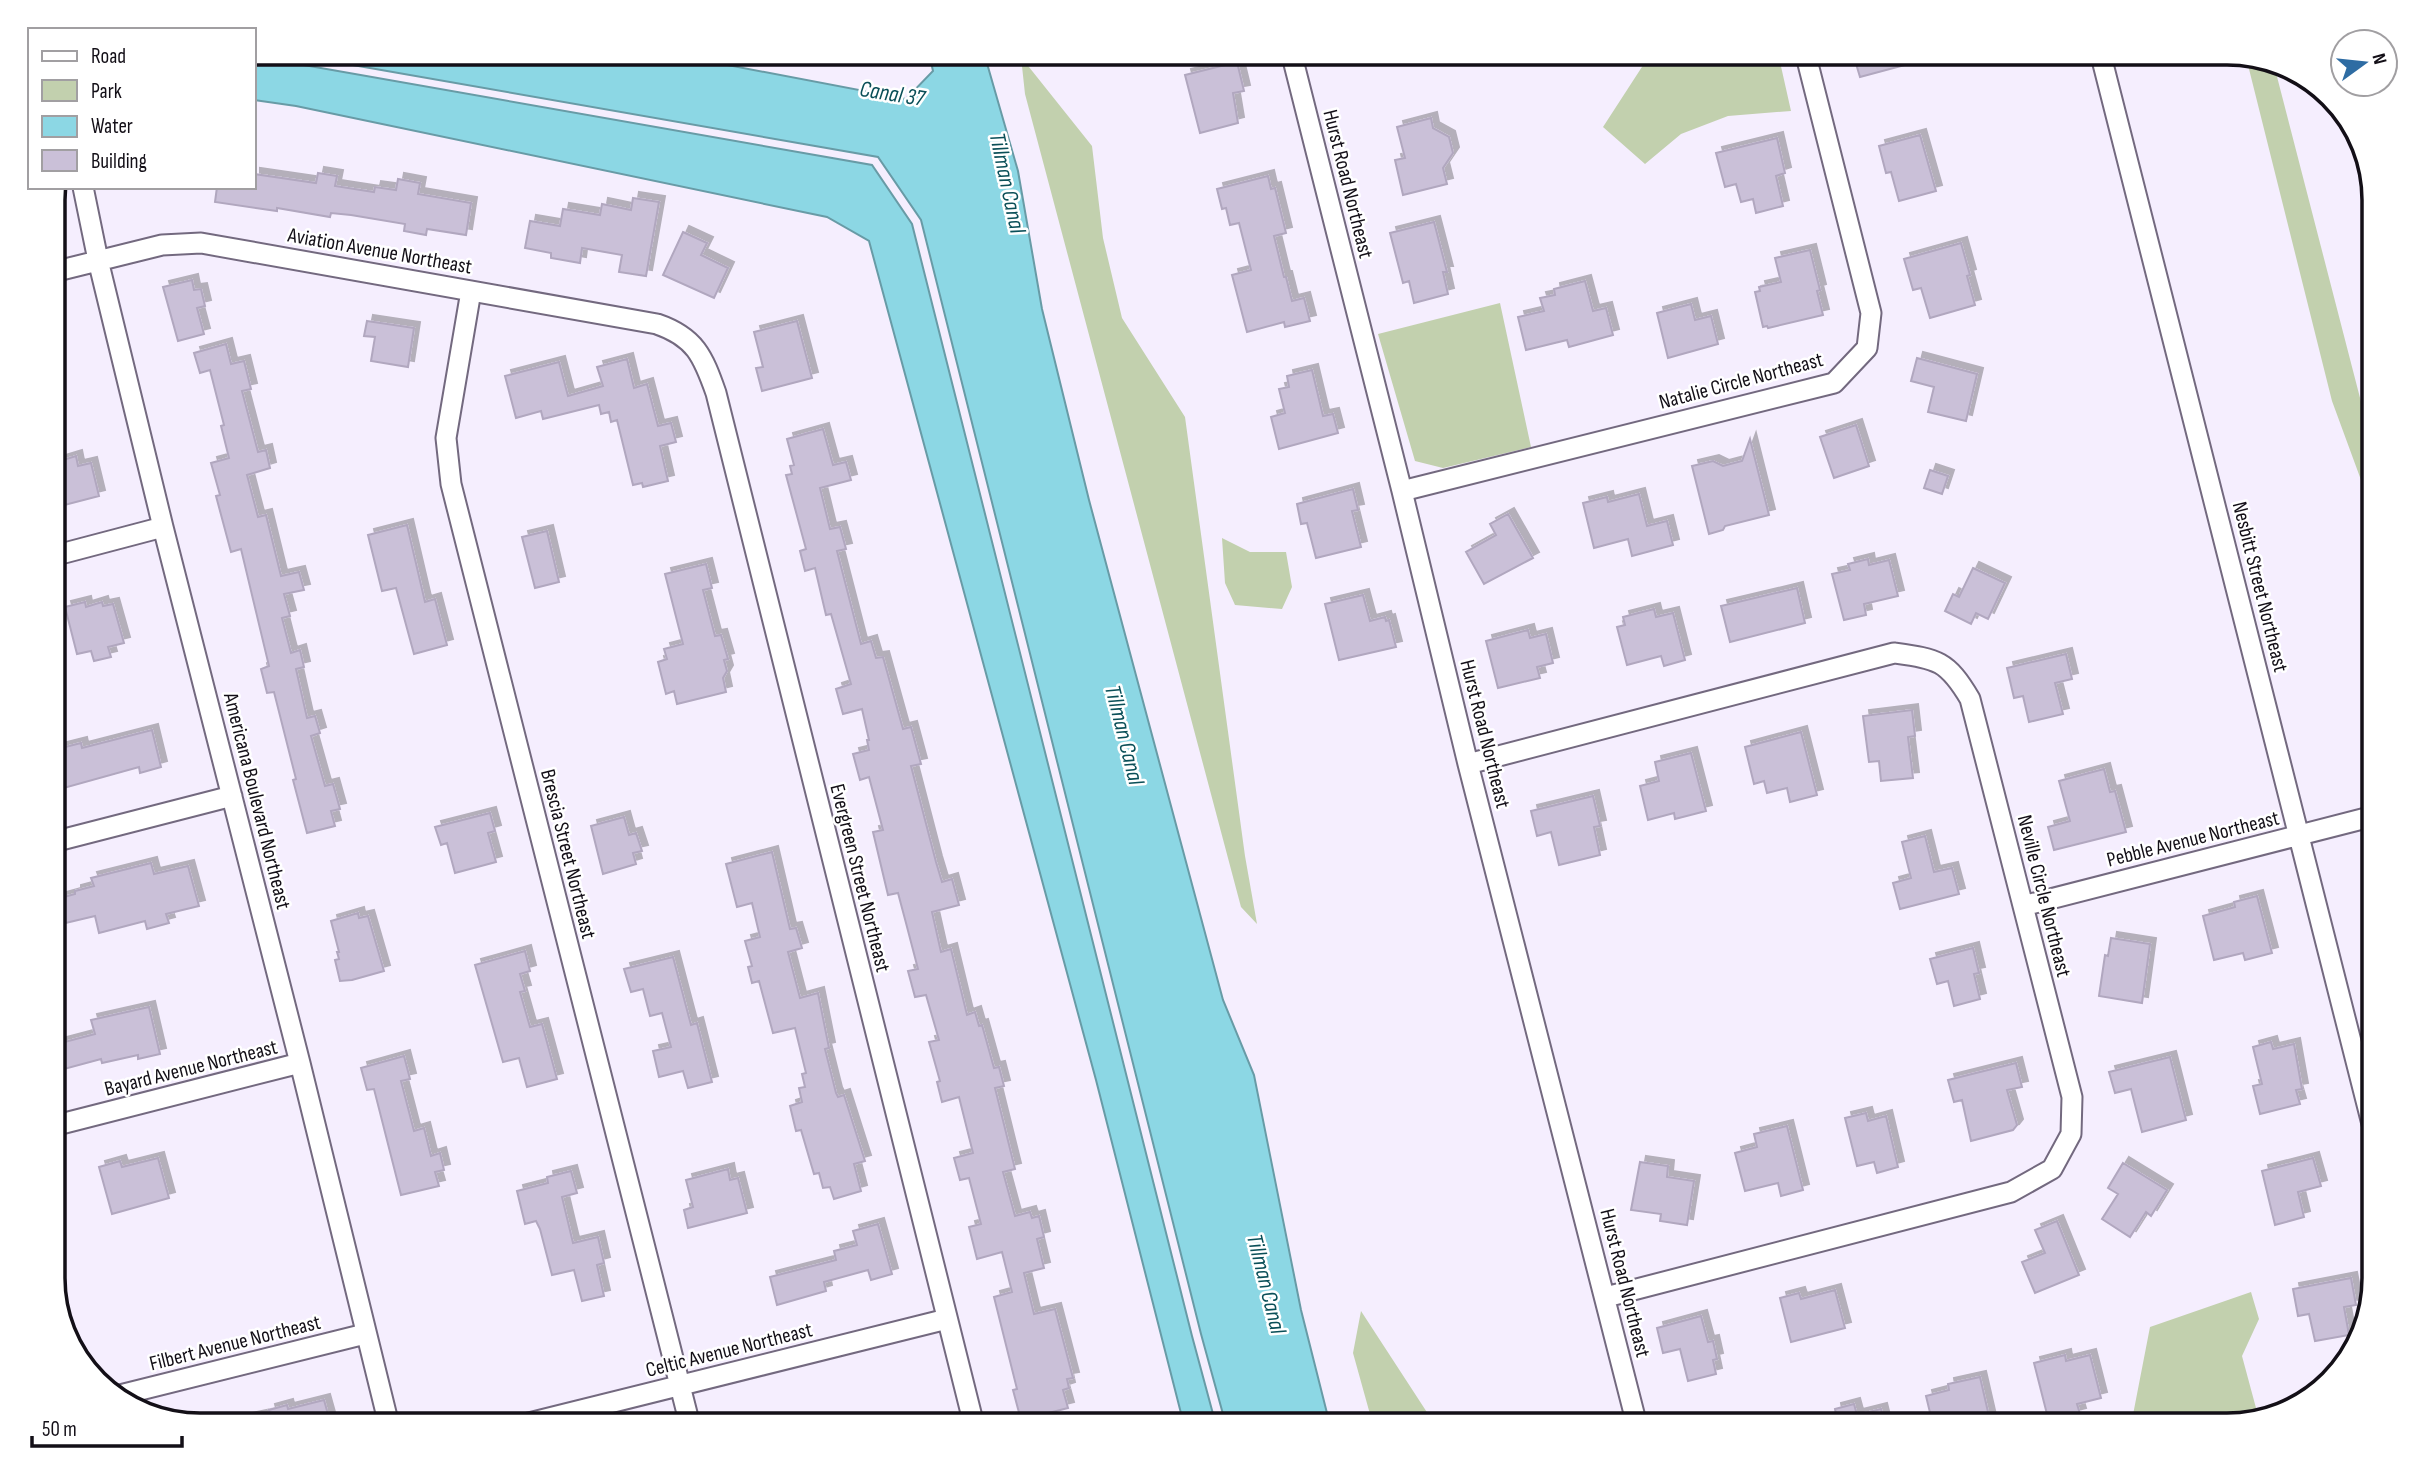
<svg xmlns="http://www.w3.org/2000/svg" width="2427" height="1478" viewBox="0 0 2427 1478" font-family="'Sofia Sans Condensed',sans-serif">
	<style>
		.green { fill: #c2d0ae }
		.water { fill: #8cd7e4; stroke: #689ba6; stroke-width: 2 }
		.building { fill: #cac0d8; stroke: #b1a7bf; stroke-width: 2; filter: url(#shadow) }
		.lines { fill: none; stroke-linecap: round; stroke-linejoin: round }
		.minor-casing { stroke: #73697f; stroke-width: 23 }
		.minor { stroke: #fff; stroke-width: 19 }
		.labels { text-anchor: middle; dominant-baseline: central; stroke-width: 5; stroke-linejoin: round; paint-order: stroke }
		.street-label { font-size: 21px; fill: #130f17; stroke: #fff }
		.water-label { font-size: 23px; font-style: italic; fill: #0a4f58; stroke: #fff }
		.rim { fill: none; stroke: #130f17; stroke-width: 3.5 }
	</style>
	<defs>
		<filter id="shadow"><feDropShadow dx="6" dy="-6" stdDeviation="0" flood-color="#0004"/></filter>
	</defs>
	<rect width="100%" height="100%" fill="#f5eefe"/>
	<path class="green" d="M1651,53H1778L1791,111L1728,116L1681,134L1645,164L1603,127Z
		M1021,57L1092,146L1103,238L1122,318L1185,417L1245,856L1257,924L1241,907L1025,94Z
		M2246,57L2274,65L2374,452V501L2361,480L2332,401Z
		M1500,303L1531,447L1443,468L1415,461L1378,334Z
		M1222,538L1250,552H1286L1292,587L1282,609L1235,605L1225,583Z
		M2251,1292L2259,1319L2242,1356L2256,1408L2224,1425H2131L2150,1327Z
		M1361,1311L1432,1420L1426,1425H1373L1353,1353Z"/>
	<path class="water" d="M284,53H665L906,99L933,71L929,53H984L1018,171L1042,309L1089,500L1223,1000L1254,1075L1301,1310L1330,1425H1226L1201,1334L921,220L878,157Z
		M254,59L281,61L872,165L912,224L1192,1336L1216,1425H1184L1096,1080L869,241L827,217L296,106L254,100Z"/>
	<path class="building" d="M1870,52H1931V58L1860,77L1854,57Z
		M1237,62L1244,91L1233,93L1238,123L1200,133L1185,75Z
		M1431,118L1433,128L1449,137L1453,153L1443,168L1447,184L1403,195L1395,160L1405,158L1397,127Z
		M1920,135L1936,191L1899,201L1891,172L1886,173L1879,146Z
		M1777,138L1785,173L1776,176L1783,206L1756,213L1753,199L1741,202L1736,184L1725,187L1716,153Z
		M318,173L337,176L335,186L374,192L375,187L396,190L398,179L420,183L418,194L471,203L466,235L427,229L426,235L404,231L405,224L351,215L331,213L330,217L277,208V211L215,202L217,187H254V174L316,183Z
		M1268,176L1271,189L1275,188L1286,233L1274,236L1284,277H1286L1292,301L1304,298L1310,321L1285,327L1284,322L1247,332L1232,275L1251,270L1239,223L1230,225L1226,208L1222,209L1217,189Z
		M633,198L659,202L646,276L619,272L622,255L582,248L580,263L551,258V253L525,248L530,221L560,226L563,209L600,215L602,204L631,210Z
		M1434,222L1447,272H1443L1448,294L1414,303L1409,281L1403,283L1390,233Z
		M683,232L707,243L701,255L728,268L714,298L663,275Z
		M1961,243L1970,275L1967,276L1975,305L1930,318L1921,288L1913,290L1904,259Z
		M1810,250L1820,290L1817,291L1823,315L1768,328L1767,326L1763,327L1755,292L1760,291L1759,287L1781,282L1775,258Z
		M192,280L194,290L201,289L205,306L197,308L204,334L178,341L163,287Z
		M1585,281L1593,311L1606,308L1613,335L1569,347L1567,340L1526,350L1518,317L1544,311L1540,298L1555,295L1554,289Z
		M1691,304L1695,320L1711,316L1718,344L1668,358L1657,313Z
		M367,321L414,328L408,367L371,361L375,337L364,336Z
		M797,321L812,378L762,391L756,368L763,367L754,332Z
		M226,344L231,364L244,361L251,389L242,391L258,452L266,450L270,468L247,475L258,517L266,515L281,576L299,572L304,590L284,594L290,616L282,618L291,653L300,650L304,667L296,669L307,718L315,716L320,733L311,736L325,786L333,784L340,809L331,811L335,826L307,833L293,780L296,779L274,692L267,693L261,669L269,666L241,549L231,552L216,496L220,495L211,463L229,458L221,426L224,425L210,370L200,373L194,353Z
		M1917,358L1977,374L1966,421L1928,412L1934,387L1911,381Z
		M627,359L634,388L647,384L658,426L671,423L676,442L660,446L668,481L643,487L642,483L633,485L617,420L611,422L609,412L601,414L599,405L543,419L541,411L516,418L505,376L559,362L568,396L603,386L597,367Z
		M1312,370L1323,416L1333,414L1338,433L1279,449L1271,417L1285,413L1279,389L1289,387L1287,376Z
		M1856,425L1869,466L1834,478L1820,437Z
		M823,429L833,465L846,462L851,480L820,488L830,529L840,527L846,549L837,551L861,644L871,641L876,658L883,657L903,729L911,727L921,764L911,766L936,862L942,882L952,879L959,905L932,912L941,952L951,949L967,1015L975,1012L979,1026L982,1025L994,1068L999,1067L1004,1086L995,1088L1015,1169L1003,1172L1015,1216L1030,1212L1032,1218L1039,1216L1044,1237L1037,1239L1044,1268L1024,1273L1034,1314L1055,1309L1073,1378L1067,1379L1069,1388L1063,1390L1068,1408L1021,1420L1013,1390L1017,1389L994,1297L1012,1292L1002,1252L977,1259L969,1227L981,1224L969,1178L960,1180L954,1158L973,1153L959,1097L942,1102L937,1082L940,1081L929,1042L939,1040L926,995L915,997L908,971L918,969L906,923L898,893L888,895L873,832L883,830L869,777L860,780L853,754L869,750L867,740H869L862,709L843,714L836,689L851,684L831,614L826,615L815,568L805,571L800,551L806,549L786,475L792,474L790,466L794,465L787,439Z
		M1750,439L1769,515L1725,526L1723,530L1709,534L1692,466L1713,461L1723,466L1742,461Z
		M76,456L78,466L91,463L99,496L53,508V463Z
		M1930,470L1948,476L1942,494L1924,488Z
		M1353,489L1358,510L1352,511L1361,547L1316,558L1307,523L1301,524L1297,504Z
		M1639,494L1647,526L1667,521L1673,545L1632,556L1628,539L1594,548L1583,503L1607,497L1608,502Z
		M1508,514L1533,558L1484,584L1466,552L1496,535L1490,524Z
		M407,525L425,602L435,599L447,645L414,654L396,588L382,591L368,535Z
		M547,531L559,582L535,588L522,537Z
		M1868,559L1869,565L1889,560L1898,596L1864,604L1866,615L1844,620L1832,574L1850,570L1848,564Z
		M706,564L712,588L703,590L715,636L721,635L728,659L724,660L727,671L723,678L726,692L677,704L674,691L666,694L658,662L667,659L664,649L683,644L665,574Z
		M1973,568L2005,583L1988,619L1976,613L1971,624L1945,611L1953,594L1959,597Z
		M1797,588L1805,623L1730,642L1721,606Z
		M1363,595L1370,621L1385,617L1386,621L1389,620L1396,647L1339,660L1325,604Z
		M85,602L86,607L102,602L103,606L113,604L124,643L108,647L111,657L94,661L91,651L77,654L65,607Z
		M1654,609L1656,617L1673,613L1685,660L1664,666L1661,656L1627,665L1617,627L1625,625L1623,617Z
		M1528,630L1530,638L1546,634L1553,663L1537,667L1540,678L1498,688L1486,641Z
		M2066,654L2072,679L2055,683L2063,714L2029,722L2023,696L2014,698L2007,668Z
		M1912,710L1915,736L1908,737L1913,778L1881,781L1879,761L1869,762L1863,716Z
		M152,730L161,767L140,773L139,767L53,791V750L81,743L82,748Z
		M1801,732L1817,795L1790,802L1787,788L1767,793L1764,781L1754,784L1745,747Z
		M1691,753L1706,811L1675,819L1674,813L1648,820L1640,786L1659,781L1655,762Z
		M2104,769L2110,792L2115,791L2126,832L2054,850L2048,827L2070,821L2059,781Z
		M1593,796L1600,826L1594,827L1600,855L1559,865L1551,832L1537,836L1531,811Z
		M490,813L495,831L488,833L496,862L455,873L447,843L441,845L435,827Z
		M624,817L629,835L636,833L642,851L633,853L636,864L603,874L591,826Z
		M1925,836L1934,872L1952,868L1959,894L1900,909L1893,883L1911,878L1902,842Z
		M772,852L790,929L796,928L802,948L788,952L800,998L818,993L829,1048L825,1049L836,1093L838,1097L844,1095L865,1161L854,1164L861,1191L834,1199L830,1187L823,1188L819,1173L814,1174L801,1130L796,1131L790,1106L802,1102L799,1088L805,1087L802,1074L806,1073L795,1028L773,1033L759,981L752,983L748,967L752,966L745,941L760,937L752,903L737,907L726,864Z
		M151,863L154,874L188,866L199,906L166,914L169,923L147,929L145,921L99,933L95,916L53,926V900L75,894V891L94,886L91,878Z
		M2257,896L2272,953L2245,960L2243,953L2214,960L2203,916L2235,907L2234,902Z
		M358,913L359,918L368,916L384,971L352,980L340,981L335,960L339,959L337,952H339L331,921Z
		M2111,938L2150,944L2142,1003L2099,996L2105,955L2108,956Z
		M1973,948L1979,973L1974,974L1980,999L1954,1006L1948,981L1937,984L1930,959Z
		M525,951L530,971L520,974L525,991L520,992L530,1027L542,1024L557,1079L527,1087L519,1058L503,1062L475,965Z
		M673,957L691,1025L697,1023L712,1082L688,1088L683,1071L659,1077L653,1051L671,1047L662,1013L650,1016L643,989L631,992L624,969Z
		M149,1007L160,1054L138,1059V1055L102,1063L101,1059L53,1072V1045L95,1034L91,1020Z
		M2271,1042L2273,1049L2294,1044L2302,1089L2296,1090L2300,1104L2260,1114L2253,1086L2262,1084L2253,1047Z
		M404,1056L410,1079L401,1081L414,1131L424,1128L431,1156L440,1153L444,1170L435,1172L439,1186L401,1195L374,1089L367,1090L361,1068Z
		M2170,1057L2186,1120L2142,1132L2131,1089L2115,1093L2109,1072Z
		M2016,1063L2022,1087L2007,1090L2017,1125L2013,1130L1971,1141L1962,1100L1954,1102L1948,1080Z
		M1866,1113L1868,1121L1886,1116L1898,1167L1877,1173L1874,1162L1857,1166L1845,1118Z
		M1787,1126L1803,1190L1781,1196L1778,1183L1745,1191L1735,1153L1757,1147L1754,1134Z
		M158,1158L169,1198L112,1214L99,1167L120,1161L122,1167Z
		M2313,1158L2321,1186L2298,1192L2304,1217L2275,1225L2262,1171Z
		M1640,1162L1668,1166L1667,1177L1694,1181L1687,1225L1660,1221L1661,1214L1631,1210Z
		M2123,1163L2167,1190L2151,1216L2146,1212L2130,1237L2102,1219L2118,1194L2108,1188Z
		M728,1169L730,1180L738,1178L747,1213L688,1228L684,1210L693,1207L686,1180Z
		M571,1171L577,1193L562,1197L573,1243L598,1237L604,1263L597,1265L604,1296L582,1301L574,1270L552,1275L540,1229L536,1221L525,1224L517,1191L548,1183L547,1177Z
		M2057,1221L2079,1275L2035,1293L2022,1262L2045,1253L2035,1230Z
		M878,1224L892,1274L871,1280L868,1270L824,1282L826,1291L777,1305L770,1277L836,1260L834,1251L857,1245L853,1231Z
		M2351,1278L2356,1305L2344,1307L2349,1335L2315,1341L2309,1314L2298,1316L2293,1289Z
		M1835,1290L1845,1328L1791,1342L1780,1298L1799,1293L1801,1299Z
		M1701,1316L1708,1342L1713,1341L1717,1359L1713,1360L1716,1374L1688,1381L1680,1349L1663,1353L1657,1328Z
		M2065,1355L2066,1361L2090,1355L2101,1398L2077,1404L2080,1414L2049,1422L2034,1363Z
		M1980,1377L1991,1425H1933L1926,1396L1949,1390L1948,1384Z
		M324,1400L331,1425H246V1419L270,1414L269,1410L287,1405L288,1409Z
		M1854,1404L1857,1415L1881,1409L1885,1425H1838L1835,1409Z"/>
	<g class="lines">
		<g class="minor-casing">
			<path id="minor" d="M1291,52L1402,491L1468,764L1637,1425
				M2100,52L2374,1132
				M83,187L98,260L163,527L300,1063L389,1425
				M53,272L162,245L201,243L657,324C695,337 703,356 716,393L974,1425
				M471,291L446,438L451,484L690,1425
				M1402,491L1834,383L1867,348L1871,313L1805,52
				M53,556L163,527
				M1468,764L1894,653C1937,659 1947,660 1970,699L2072,1097L2071,1134L2052,1169L2011,1192L1606,1297
				M53,842L232,796
				M2023,906L2374,816
				M53,1126L300,1063
				M116,1396L365,1334
				M521,1425L947,1319"/>
		</g>
		<use href="#minor" class="minor"/>
	</g>
	<g class="labels">
		<g class="street-label">
			<text transform="translate(1348 184) rotate(76)">Hurst Road Northeast</text>
			<text transform="translate(380 251) rotate(10)">Aviation Avenue Northeast</text>
			<text transform="translate(1741 381) rotate(-15)">Natalie Circle Northeast</text>
			<text transform="translate(2260 587) rotate(76)">Nesbitt Street Northeast</text>
			<text transform="translate(1485 734) rotate(76)">Hurst Road Northeast</text>
			<text transform="translate(257 801) rotate(76)">Americana Boulevard Northeast</text>
			<text transform="translate(2193 839) rotate(-14)">Pebble Avenue Northeast</text>
			<text transform="translate(568 854) rotate(76)">Brescia Street Northeast</text>
			<text transform="translate(860 878) rotate(76)">Evergreen Street Northeast</text>
			<text transform="translate(2044 896) rotate(76)">Neville Circle Northeast</text>
			<text transform="translate(191 1068) rotate(-14)">Bayard Avenue Northeast</text>
			<text transform="translate(1625 1283) rotate(76)">Hurst Road Northeast</text>
			<text transform="translate(235 1343) rotate(-14)">Filbert Avenue Northeast</text>
			<text transform="translate(729 1350) rotate(-14)">Celtic Avenue Northeast</text>
		</g>
		<g class="water-label">
			<text transform="translate(892 94) rotate(9)">Canal 37</text>
			<text transform="translate(1007 183) rotate(78)">Tillman Canal</text>
			<text transform="translate(1124 735) rotate(76)">Tillman Canal</text>
			<text transform="translate(1266 1284) rotate(76)">Tillman Canal</text>
		</g>
	</g>
	<path d="M0 0H2427V1478H0ZM200 65H2227A135 135 0 0 1 2362 200V1278A135 135 0 0 1 2227 1413H200A135 135 0 0 1 65 1278V200A135 135 0 0 1 200 65Z" fill="#fff" fill-rule="evenodd"/>
	<path class="rim" d="M200 65H2227A135 135 0 0 1 2362 200V1278A135 135 0 0 1 2227 1413H200A135 135 0 0 1 65 1278V200A135 135 0 0 1 200 65Z"/>
	<rect x="28" y="28" width="228" height="161" fill="#ffffff" stroke="#a19fa2" stroke-width="2"/>
	<rect x="42" y="51" width="35" height="10" fill="#ffffff" stroke="#a19fa2" stroke-width="2"/>
	<text x="91" y="63" font-size="21" fill="#130f17">Road</text>
	<rect x="42" y="80" width="35" height="21" fill="#c2d0ae" stroke="#a19fa2" stroke-width="2"/>
	<text x="91" y="98" font-size="21" fill="#130f17">Park</text>
	<rect x="42" y="116" width="35" height="21" fill="#8cd7e4" stroke="#a19fa2" stroke-width="2"/>
	<text x="91" y="133" font-size="21" fill="#130f17">Water</text>
	<rect x="42" y="150" width="35" height="21" fill="#cac0d8" stroke="#a19fa2" stroke-width="2"/>
	<text x="91" y="168" font-size="21" fill="#130f17">Building</text>
	<g transform="translate(2364 63) rotate(75)"><circle r="33" fill="#ffffff" stroke="#a19fa2" stroke-width="2"/>
	<path d="M0-5L12 26L0 18L-12 26Z" fill="#2e6ca3"/>
	<text y="-10" font-size="19" font-weight="bold" text-anchor="middle" fill="#130f17">N</text>
	</g>
	<path d="M32 1436v10h150v-10" fill="none" stroke="#130f17" stroke-width="3.5"/>
	<text x="42" y="1436" font-size="21" fill="#130f17" stroke="#ffffff" stroke-width="5" paint-order="stroke">50 m</text>
</svg>
